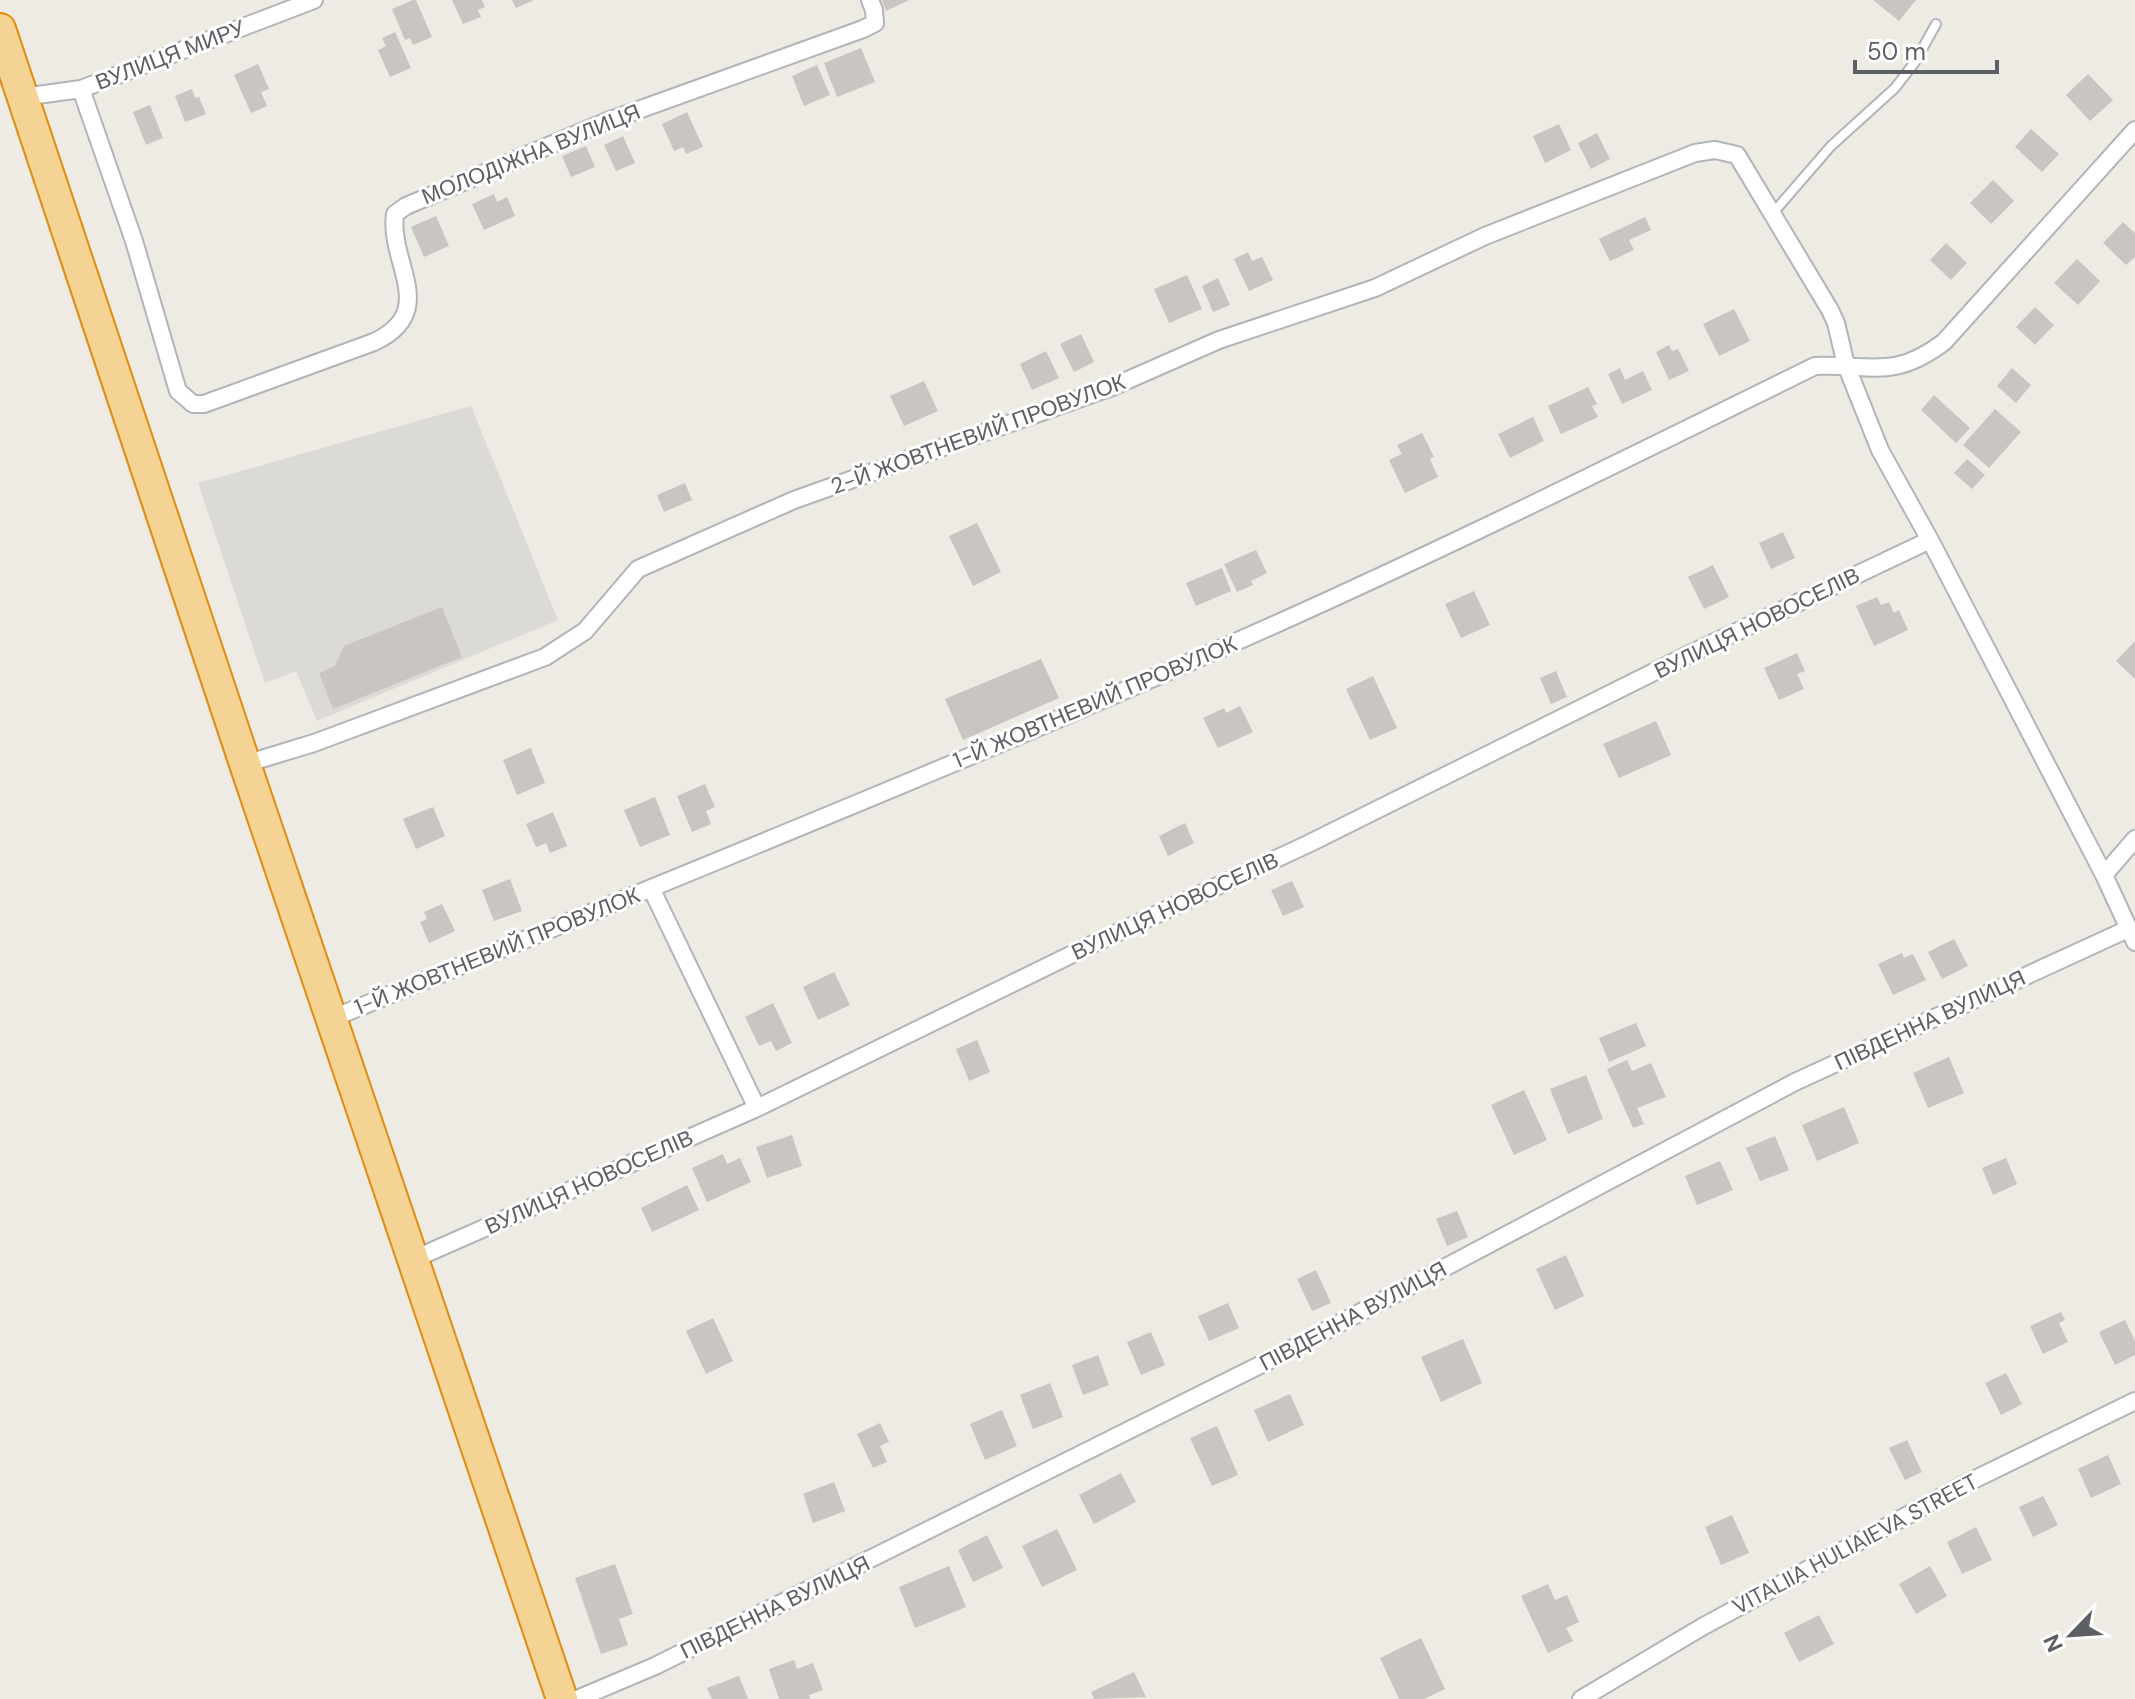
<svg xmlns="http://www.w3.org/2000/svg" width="2135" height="1699" viewBox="0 0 2135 1699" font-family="'DM Sans',sans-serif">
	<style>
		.industrial { fill: #dcdad6 }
		.building { fill: #c9c5c2 }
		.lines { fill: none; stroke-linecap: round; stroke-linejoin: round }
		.lane-casing { stroke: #b1b5b8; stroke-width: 12 }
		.street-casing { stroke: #b1b5b8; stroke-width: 20 }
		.highway-casing { stroke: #e08c11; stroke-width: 34 }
		.lane { stroke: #fff; stroke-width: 8 }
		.street { stroke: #fff; stroke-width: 16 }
		.highway { stroke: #f5d394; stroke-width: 30 }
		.labels { text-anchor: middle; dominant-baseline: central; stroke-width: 6; stroke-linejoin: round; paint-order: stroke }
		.street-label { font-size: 22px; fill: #5c6064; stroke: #fff }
	</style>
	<rect width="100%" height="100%" fill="#edebe4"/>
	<path class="industrial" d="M471,406L558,620L317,721L296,671L265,683L198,483Z"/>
	<path class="building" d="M413,0H416L432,37L413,45L410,38L405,40L392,9Z
		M452,0H482L485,7L478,10L481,17L463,24Z
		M512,0H534L516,8Z
		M882,0H909L886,11Z
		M1873,0H1916L1899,21Z
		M395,32L411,68L390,77L378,50L386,46L382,38Z
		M861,48L875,82L837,97L824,63Z
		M258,64L269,89L261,92L267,106L251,113L234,75Z
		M817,65L830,95L804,106L792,76Z
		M2088,74L2113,100L2090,121L2066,95Z
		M192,89L195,98L199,97L206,114L185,122L175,96Z
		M150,105L163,138L146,145L133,112Z
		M687,112L703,147L686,154L683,147L674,151L662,124Z
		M1559,124L1571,150L1545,163L1533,136Z
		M2031,129L2059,154L2042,172L2015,147Z
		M1597,133L1610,159L1591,169L1578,143Z
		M623,136L635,163L616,171L604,145Z
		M586,146L595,167L571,177L562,156Z
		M1993,180L2014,201L1991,224L1970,203Z
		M494,194L497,202L507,197L515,216L484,230L472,204Z
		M436,216L449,246L424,257L411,227Z
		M1645,217L1651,230L1629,240L1634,250L1610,261L1599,239Z
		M2123,222L2135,233V257L2126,265L2103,243Z
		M1946,243L1967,263L1951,280L1930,260Z
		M1248,252L1252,261L1262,257L1273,280L1249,291L1234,259Z
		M2077,259L2100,281L2078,305L2054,283Z
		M1187,275L1202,309L1169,323L1154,289Z
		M1218,278L1230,305L1213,312L1202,286Z
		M2035,307L2054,325L2035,345L2016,327Z
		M1734,309L1750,341L1719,356L1703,324Z
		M1081,334L1094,362L1074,372L1060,344Z
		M1669,345L1672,351L1678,349L1689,371L1669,380L1656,352Z
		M1046,351L1059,378L1032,390L1020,364Z
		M1620,368L1625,380L1643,371L1652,390L1622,404L1608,374Z
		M2012,368L2031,385L2016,403L1997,386Z
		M924,381L938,411L904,426L890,396Z
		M1588,387L1597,404L1592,406L1598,417L1561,434L1548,406Z
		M1934,395L1970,428L1956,443L1921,410Z
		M1995,409L2021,432L1989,468L1963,445Z
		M1533,417L1544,441L1510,458L1498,434Z
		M1422,433L1434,457L1430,459L1438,477L1405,493L1389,460L1402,454L1397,445Z
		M1967,459L1985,475L1972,489L1954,473Z
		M685,483L692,500L664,512L657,495Z
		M977,523L1001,572L973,586L949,536Z
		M1783,532L1795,558L1771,569L1759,543Z
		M1256,550L1267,573L1251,581L1253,585L1237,592L1224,564Z
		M1713,565L1729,597L1704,609L1688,577Z
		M1222,568L1231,591L1196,606L1186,583Z
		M1474,591L1490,625L1461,638L1445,604Z
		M1877,597L1881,605L1889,602L1894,613L1899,610L1908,630L1874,646L1856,606Z
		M442,607L462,657L333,709L319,673L335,666L344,646Z
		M2135,641V679L2116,661Z
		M1797,653L1805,671L1797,674L1804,689L1779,700L1764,668Z
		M1041,659L1059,698L963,740L945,699Z
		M1556,671L1567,697L1551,704L1540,678Z
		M1373,676L1397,728L1370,740L1346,689Z
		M1240,706L1253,732L1218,748L1203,718L1224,708L1226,713Z
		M1656,721L1671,755L1619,778L1603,744Z
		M531,748L545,783L517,795L503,760Z
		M705,784L715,807L706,811L711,824L692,832L677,796Z
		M655,797L670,835L640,847L624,810Z
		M433,807L445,836L416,849L403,819Z
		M553,812L567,846L550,853L546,843L536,847L526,824Z
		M1185,823L1194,843L1168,856L1159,836Z
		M510,879L522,911L494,921L482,890Z
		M1292,881L1304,907L1283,916L1271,890Z
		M442,904L455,931L429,943L420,922L427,919L424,912Z
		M1954,939L1968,966L1942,979L1928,952Z
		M1902,953L1904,958L1913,954L1926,980L1893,995L1878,964Z
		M834,972L850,1005L818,1020L803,987Z
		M773,1003L792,1043L776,1051L771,1041L759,1046L745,1017Z
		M1636,1023L1646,1046L1609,1062L1599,1038Z
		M977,1040L990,1072L969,1081L956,1049Z
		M1949,1057L1964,1093L1928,1108L1913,1073Z
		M1627,1060L1632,1071L1651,1063L1666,1097L1637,1108L1644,1124L1633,1128L1607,1069Z
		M1586,1075L1603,1119L1568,1134L1550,1089Z
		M1524,1090L1547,1140L1514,1155L1491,1105Z
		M1844,1107L1859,1143L1817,1161L1802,1125Z
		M792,1135L802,1166L767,1178L756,1147Z
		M1775,1136L1789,1170L1760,1181L1746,1148Z
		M723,1154L727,1164L740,1158L751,1182L707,1202L692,1168Z
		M2006,1158L2017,1184L1993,1195L1982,1168Z
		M1720,1161L1733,1190L1697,1205L1685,1176Z
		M687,1185L699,1210L652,1232L641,1208Z
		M1457,1211L1468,1237L1447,1246L1436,1219Z
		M1566,1255L1584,1296L1555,1310L1536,1269Z
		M1316,1270L1331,1303L1312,1311L1297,1279Z
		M1228,1303L1239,1328L1209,1341L1198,1316Z
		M2061,1312L2065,1320L2059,1323L2068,1342L2043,1354L2030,1326Z
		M713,1318L733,1361L706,1374L686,1331Z
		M2125,1320L2135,1341V1355L2115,1365L2099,1332Z
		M1151,1332L1165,1365L1141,1375L1127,1342Z
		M1463,1339L1482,1383L1441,1402L1421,1357Z
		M1098,1355L1109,1385L1083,1395L1072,1365Z
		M2006,1373L2022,1404L2001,1415L1985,1383Z
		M1050,1383L1063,1417L1033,1429L1020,1395Z
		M1290,1394L1304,1425L1268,1442L1254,1410Z
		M1002,1410L1017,1446L985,1460L970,1424Z
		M880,1423L889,1442L880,1446L887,1462L873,1468L857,1434Z
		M1217,1426L1238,1475L1212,1486L1190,1438Z
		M1907,1440L1922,1472L1905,1480L1889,1448Z
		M2108,1455L2121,1484L2091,1498L2078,1469Z
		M1121,1473L1136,1502L1094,1524L1079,1495Z
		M834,1482L845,1511L813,1523L803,1494Z
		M2043,1496L2058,1525L2033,1537L2019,1507Z
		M1732,1515L1749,1553L1721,1565L1705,1527Z
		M1976,1527L1992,1560L1962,1574L1947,1542Z
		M1057,1529L1077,1570L1042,1587L1022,1546Z
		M987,1535L1003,1568L973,1582L958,1550Z
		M615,1564L633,1614L619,1619L628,1645L601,1654L575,1578Z
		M949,1566L966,1607L915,1628L899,1587Z
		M1930,1566L1947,1596L1916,1614L1899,1584Z
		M1548,1584L1555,1600L1567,1595L1579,1622L1566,1628L1573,1641L1548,1653L1521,1596Z
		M1819,1615L1834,1644L1799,1662L1784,1633Z
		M1421,1638L1445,1689L1424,1699H1399L1380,1658Z
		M794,1660L797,1669L813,1663L823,1690L809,1695L810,1699H779L769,1669Z
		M1134,1672L1146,1697L1094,1699L1091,1692Z
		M739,1676L748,1699H712L707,1688Z"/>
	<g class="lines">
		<g class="lane-casing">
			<path id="lane" d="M1773,213L1831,146L1895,88L1915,62L1936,24"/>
		</g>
		<g class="street-casing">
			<path id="street" d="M81,89L134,241L178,391L193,404H204L374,342C440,311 388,263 395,214L406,206L605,122L863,29L875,23L874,10L870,0
				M23,97L81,89L314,0
				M245,764L314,743L545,657L585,631L638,569L794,500L1112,387L1219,340L1375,288L1485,236L1695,153L1715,150L1737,155L1830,310L1836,323L1846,365L1880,450L1930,540L2104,875L2135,942
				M2104,875L2135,839
				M651,888L757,1108
				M333,1018C621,900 911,784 1197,659C1406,568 1610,467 1815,366C1871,364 1894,380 1944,342L2135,130
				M414,1259L757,1108L1095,943L1308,844L1692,653L1930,540
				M577,1699L655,1666L1278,1356L1795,1082L2128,929
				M1581,1699L1702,1627L1963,1485L2135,1401"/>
		</g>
		<g class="highway-casing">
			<path id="highway" d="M0,29L245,764L562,1699"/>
		</g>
		<use href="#lane" class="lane"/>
		<use href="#street" class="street"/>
		<use href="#highway" class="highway"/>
	</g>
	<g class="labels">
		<g class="street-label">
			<text transform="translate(170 55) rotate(-21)">ВУЛИЦЯ МИРУ</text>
			<text transform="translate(531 154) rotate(-22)">МОЛОДІЖНА ВУЛИЦЯ</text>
			<text transform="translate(978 434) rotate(-20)">2-Й ЖОВТНЕВИЙ ПРОВУЛОК</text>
			<text transform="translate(1757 623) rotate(-26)">ВУЛИЦЯ НОВОСЕЛІВ</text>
			<text transform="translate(1095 702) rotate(-23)">1-Й ЖОВТНЕВИЙ ПРОВУЛОК</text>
			<text transform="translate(1175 906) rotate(-25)">ВУЛИЦЯ НОВОСЕЛІВ</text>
			<text transform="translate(497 951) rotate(-22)">1-Й ЖОВТНЕВИЙ ПРОВУЛОК</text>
			<text transform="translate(1930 1020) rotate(-25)">ПІВДЕННА ВУЛИЦЯ</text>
			<text transform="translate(589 1182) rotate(-24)">ВУЛИЦЯ НОВОСЕЛІВ</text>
			<text transform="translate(1353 1316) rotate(-28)">ПІВДЕННА ВУЛИЦЯ</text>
			<text transform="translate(1855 1544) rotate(-28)">VITALIIA HULIAIEVA STREET</text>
			<text transform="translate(775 1607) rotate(-26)">ПІВДЕННА ВУЛИЦЯ</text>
		</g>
	</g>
	<g transform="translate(2071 1635) rotate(245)" stroke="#ffffff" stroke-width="6" paint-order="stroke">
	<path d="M0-6L14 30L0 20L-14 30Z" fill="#5c6064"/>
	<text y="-12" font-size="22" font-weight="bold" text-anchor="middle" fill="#5c6064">N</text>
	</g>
	<path d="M1855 60v12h142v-12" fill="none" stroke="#5c6064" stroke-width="4"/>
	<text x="1867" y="60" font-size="24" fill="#5c6064" stroke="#ffffff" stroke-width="6" paint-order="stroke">50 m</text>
</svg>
